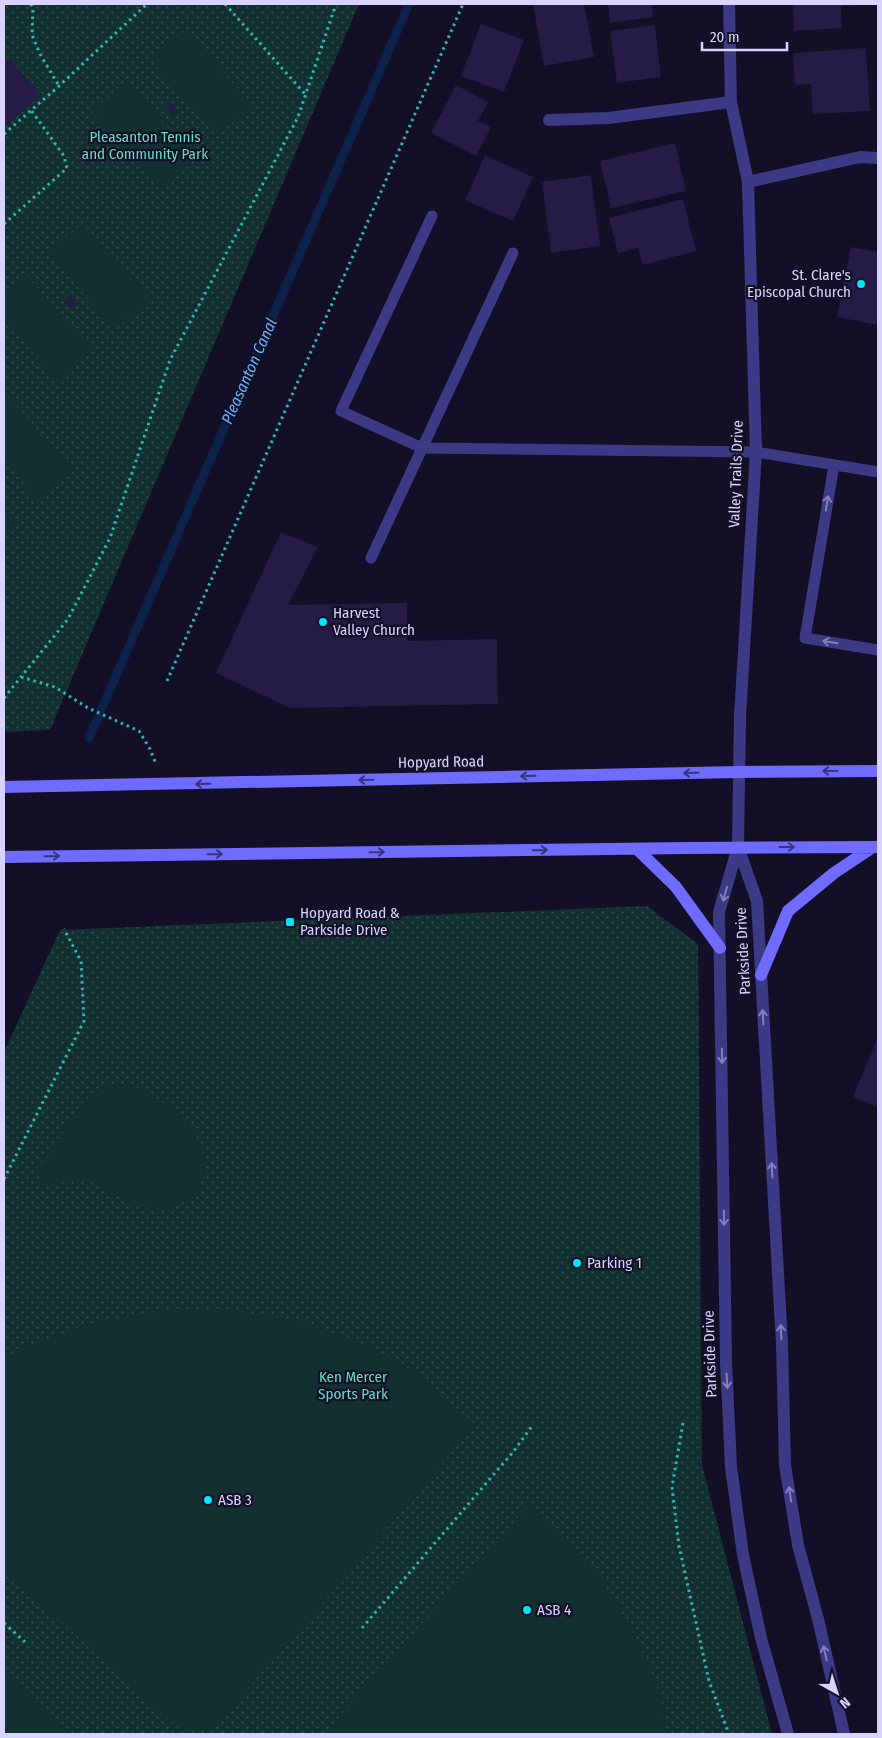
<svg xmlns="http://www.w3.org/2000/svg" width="882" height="1738" viewBox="0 0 882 1738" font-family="'Fira Sans Condensed',sans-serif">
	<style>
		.park { fill: url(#park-dots) }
		.garden { fill: #12302f }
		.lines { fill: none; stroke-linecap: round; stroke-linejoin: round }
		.stream { stroke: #0c2248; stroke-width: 9 }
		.building { fill: #241b47 }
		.path { stroke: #2fb8b0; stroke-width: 3; stroke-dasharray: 2.5 4; stroke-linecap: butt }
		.lane { stroke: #3d3a85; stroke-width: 11 }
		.street { stroke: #3d3a85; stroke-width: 12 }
		.secondary { stroke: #6f6bff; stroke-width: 12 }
		.oneway { stroke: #837fbc }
		.oneway2 { stroke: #38347d }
		.poi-dot { fill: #00e5ff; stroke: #130f26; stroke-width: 2 }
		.labels { text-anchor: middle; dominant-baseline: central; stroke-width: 4.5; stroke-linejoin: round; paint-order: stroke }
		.park-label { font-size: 15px; fill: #5fe0c0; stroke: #130f26 }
		.poi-label { font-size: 15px; fill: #d9d4ff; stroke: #130f26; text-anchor: start }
		.street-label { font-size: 15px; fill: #d9d4ff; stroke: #130f26 }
		.water-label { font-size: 16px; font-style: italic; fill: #62b6ff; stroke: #130f26 }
	</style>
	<defs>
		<pattern id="park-dots" width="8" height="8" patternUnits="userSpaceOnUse" patternTransform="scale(1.25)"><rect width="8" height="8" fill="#12302f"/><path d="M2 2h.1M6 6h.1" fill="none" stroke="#344d4e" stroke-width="1.8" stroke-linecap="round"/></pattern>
	</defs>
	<rect width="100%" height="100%" fill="#130f26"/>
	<path class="park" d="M4,4H359L50,730L4,732Z
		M647,906L698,944L702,1465L772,1734H4V1052L60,930Z"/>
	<path class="garden" d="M185,30L252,105L217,136L151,60Z
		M126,81L194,157L159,188L92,112Z
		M83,223L151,298L115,329L49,254Z
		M25,274L92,350L58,381L4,320V293Z
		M7,396L75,470L39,501L4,461V399Z
		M4,509L16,522L4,533Z
		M109,1084L136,1087L175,1110L195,1132L207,1163L197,1195L169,1209L137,1207L95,1183L71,1178L41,1188L37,1168L53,1152L71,1116L91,1094Z
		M161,1311H232L297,1320L367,1346L418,1373L475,1425L328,1597L210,1731L183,1732L55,1616L4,1574V1359L22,1348L89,1324Z
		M530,1504L603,1581L636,1638L659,1691L667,1734H324L391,1658Z
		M4,1673L6,1675L72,1734H4Z"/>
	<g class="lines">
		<path class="stream" d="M89,738L409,4"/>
	</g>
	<path class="building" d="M533,4H584L594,57L544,66Z
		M608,4H652L653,17L610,23Z
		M793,4H856V5L841,6L842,28L794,31Z
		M481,24L524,40L504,92L461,76Z
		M655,25L661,77L617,83L610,31Z
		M866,48L870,111L813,114L811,84L795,85L793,53Z
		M10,59L38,91L35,93L39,97L4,127V64Z
		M456,85L488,102L478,121L491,127L476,156L431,133Z
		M172,103L178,110L173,115L166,107Z
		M675,143L686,191L611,208L600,161Z
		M485,155L533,177L513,221L465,200Z
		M591,175L600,246L551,253L542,182Z
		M683,199L696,251L643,265L638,248L618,253L609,218Z
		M851,247L878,252V325L837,317Z
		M70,295L77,303L70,309L64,301Z
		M281,532L318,547L288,605L407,603V641L497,639L498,704L290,708L216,673Z
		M878,1037V1107L853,1097Z"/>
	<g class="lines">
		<path class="path" d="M31,4L33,8L32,35L40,54L59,86
			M225,4L305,94
			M4,134L59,86L147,4
			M4,224L67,168L64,156L31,110
			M21,677L55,687L88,708L139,731L150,749L156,764
			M167,681L463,4
			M4,698L68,619L110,538L170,360L298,117L336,4
			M4,1179L84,1021L81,961L64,929
			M683,1423L672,1487L679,1546L709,1681L729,1734
			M4,1623L25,1642
			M362,1628L513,1452L532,1426"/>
		<path class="lane" d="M432,216L341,411L422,448L756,452L878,472
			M834,465L805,638L878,650
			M371,558L513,253"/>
		<path class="street" d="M729,4L731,102L748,182L756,452L740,716L738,847L719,912L726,1362L731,1467L743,1555L761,1638L788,1734
			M549,120L608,118L731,102
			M748,182L860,157L878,158
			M738,847L757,901L782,1344L785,1465L798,1545L819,1623L844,1734"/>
		<path class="secondary" d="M4,787L739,772L878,771
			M637,849L676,887L720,948
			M4,857L687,848L878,847
			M761,975L788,911L834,873L873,847"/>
	</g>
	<defs><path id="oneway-shaft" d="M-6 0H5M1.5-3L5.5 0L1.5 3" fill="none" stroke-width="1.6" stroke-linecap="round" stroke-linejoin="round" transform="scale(1.25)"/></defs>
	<g class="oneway">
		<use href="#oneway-shaft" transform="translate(827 503) rotate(-81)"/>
		<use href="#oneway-shaft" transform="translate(830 642) rotate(-171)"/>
		<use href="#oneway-shaft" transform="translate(725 894) rotate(106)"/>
		<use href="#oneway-shaft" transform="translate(763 1017) rotate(-93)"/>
		<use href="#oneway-shaft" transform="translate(722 1056) rotate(89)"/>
		<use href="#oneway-shaft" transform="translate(772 1170) rotate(-93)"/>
		<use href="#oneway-shaft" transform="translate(724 1218) rotate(89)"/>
		<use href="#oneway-shaft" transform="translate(781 1332) rotate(-93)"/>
		<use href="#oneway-shaft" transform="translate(727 1381) rotate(87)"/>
		<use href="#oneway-shaft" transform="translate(790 1494) rotate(-99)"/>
		<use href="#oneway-shaft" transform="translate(825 1653) rotate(-103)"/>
	</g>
	<g class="oneway2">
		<use href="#oneway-shaft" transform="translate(830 771) rotate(180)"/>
		<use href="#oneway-shaft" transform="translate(691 773) rotate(179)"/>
		<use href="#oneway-shaft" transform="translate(528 776) rotate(179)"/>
		<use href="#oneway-shaft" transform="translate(366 780) rotate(179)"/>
		<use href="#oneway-shaft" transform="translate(203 784) rotate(179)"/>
		<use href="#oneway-shaft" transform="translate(787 847)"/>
		<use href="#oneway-shaft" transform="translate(540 850) rotate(-1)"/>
		<use href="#oneway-shaft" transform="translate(377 852) rotate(-1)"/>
		<use href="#oneway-shaft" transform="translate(215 854) rotate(-1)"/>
		<use href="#oneway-shaft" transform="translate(52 856) rotate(-1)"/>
	</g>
	<g class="poi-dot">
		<circle cx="861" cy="284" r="5"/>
		<circle cx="323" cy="622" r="5"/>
		<rect x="285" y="917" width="10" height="10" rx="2.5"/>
		<circle cx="577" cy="1263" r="5"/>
		<circle cx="208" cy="1500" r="5"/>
		<circle cx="527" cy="1610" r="5"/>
	</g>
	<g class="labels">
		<g class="park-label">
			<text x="145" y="137">Pleasanton Tennis<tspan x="145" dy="17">and Community Park</tspan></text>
			<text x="353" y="1377">Ken Mercer<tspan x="353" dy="17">Sports Park</tspan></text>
		</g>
		<g class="poi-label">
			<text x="851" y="275" text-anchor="end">St. Clare's<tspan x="851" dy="17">Episcopal Church</tspan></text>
			<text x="333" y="613">Harvest<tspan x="333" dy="17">Valley Church</tspan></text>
			<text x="300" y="913">Hopyard Road &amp;<tspan x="300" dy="17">Parkside Drive</tspan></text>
			<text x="587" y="1263">Parking 1</text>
			<text x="218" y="1500">ASB 3</text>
			<text x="537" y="1610">ASB 4</text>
		</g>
		<g class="street-label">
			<text transform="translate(736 474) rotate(-88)">Valley Trails Drive</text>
			<text transform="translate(441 762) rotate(-1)">Hopyard Road</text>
			<text transform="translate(743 951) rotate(-93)">Parkside Drive</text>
			<text transform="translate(710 1354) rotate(-92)">Parkside Drive</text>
		</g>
		<g class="water-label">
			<text transform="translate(249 371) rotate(-66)">Pleasanton Canal</text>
		</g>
	</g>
	<rect width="882" height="1738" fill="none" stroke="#d9d4ff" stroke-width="10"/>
	<g transform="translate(837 1693) rotate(141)" stroke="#130f26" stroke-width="4" paint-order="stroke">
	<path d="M0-4L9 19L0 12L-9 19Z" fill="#d9d4ff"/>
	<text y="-8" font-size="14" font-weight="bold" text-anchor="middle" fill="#d9d4ff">N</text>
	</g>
	<path d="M702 42v8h85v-8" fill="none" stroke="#d9d4ff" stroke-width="2.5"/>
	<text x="710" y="42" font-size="15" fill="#d9d4ff" stroke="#130f26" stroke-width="4" paint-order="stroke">20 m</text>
</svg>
